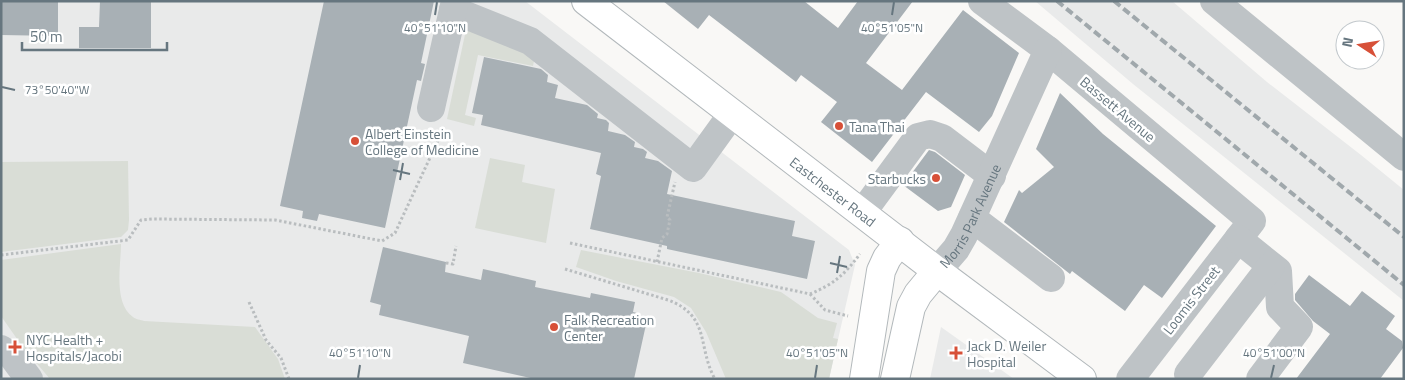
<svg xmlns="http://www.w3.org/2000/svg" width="1405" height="380" viewBox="0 0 1405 380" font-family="'Titillium Web',sans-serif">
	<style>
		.built { fill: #e9eaea }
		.green { fill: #d9ddd6 }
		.building { fill: #a8b0b5 }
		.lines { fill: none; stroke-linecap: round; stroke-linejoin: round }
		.major-casing { stroke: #b2b8bb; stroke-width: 30 }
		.path { stroke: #b9bdbf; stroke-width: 3; stroke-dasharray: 2.5 2.5; stroke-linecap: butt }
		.minor { stroke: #bec3c6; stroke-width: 28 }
		.major { stroke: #fff; stroke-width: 28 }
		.rail { stroke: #a0a8ac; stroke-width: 4; stroke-dasharray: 8 4; stroke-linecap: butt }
		.ticks { fill: none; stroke: #66767f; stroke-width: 2 }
		.poi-dot { fill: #d75038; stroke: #fff; stroke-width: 2 }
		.labels { text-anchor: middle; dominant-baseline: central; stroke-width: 5; stroke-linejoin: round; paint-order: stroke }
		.street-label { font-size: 14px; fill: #66767f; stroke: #fff }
		.poi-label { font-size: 14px; fill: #66767f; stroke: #fff; text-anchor: start }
		.ticks-label { font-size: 12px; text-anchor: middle; fill: #66767f; stroke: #fff; stroke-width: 5; stroke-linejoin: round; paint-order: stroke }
	</style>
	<rect width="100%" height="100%" fill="#f9f8f6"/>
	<path class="built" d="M1,1H525L849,250L855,265L829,379H1Z
		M1035,1H1172L1267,82L1361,155L1404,190V301L1133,84Z
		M941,327L1014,379H930Z"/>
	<path class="green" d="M467,25L516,45L534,61L533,66L478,55L465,115L476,118L474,126L447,119Z
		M490,158L525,165L522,182L555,189L546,243L475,228Z
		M128,161L129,220L128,230L121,237L1,252V162Z
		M121,244C121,265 113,303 133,317C135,319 141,320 144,321L255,327L278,359L285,379H50L22,346L1,316V260Z
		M581,250L699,273L781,292L818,318L837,323L833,338L838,339L829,379H726L706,332L691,308L674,297L616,281L576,267Z"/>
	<path class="building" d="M1,1H58V36L1,35Z
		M100,1H151V48H79V27H99Z
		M324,1H434L421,63L425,64L421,81L417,80L385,228L319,214L317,221L302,218L303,211L280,206Z
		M663,1H804L838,28L858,1H913L866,63L902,90L963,10L1019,53L992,116L979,132L926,92L872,162L821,122L837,102L801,75L796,82L709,15L698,29Z
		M484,57L541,69L548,75L547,82L558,85L555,98L587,105L598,114L597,118L606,120L609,123L608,131L625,135L635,142L634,147L643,149L647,152L645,158L658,161L672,171L667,194L795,221L792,236L815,241L807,279L667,249V246L590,229L601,176L596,174L601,153L481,125L483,115L472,113Z
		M1060,93L1103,134L1216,226L1162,298L1144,285L1125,311L1072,271L1070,274L1004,222L1019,190L1022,193L1054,167L1036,149Z
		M929,150L935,152L965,175L951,207L938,211L903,185Z
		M383,247L446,262L445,272L481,280L483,269L536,281L535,287L590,298L591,293L635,302L633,312L637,313L636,318L647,320L634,379H535L463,363L469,336L379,315L381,305L370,302Z
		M1309,275L1350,306L1362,291L1395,316L1386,329L1402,341L1403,348L1380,379H1296L1330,334L1313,321L1295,300V294Z"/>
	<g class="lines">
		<g class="major-casing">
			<g id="major">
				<path id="s2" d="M586,1L937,271L1082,379"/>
				<path d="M864,379L881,271L887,258L900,241"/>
				<path d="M895,379L911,307L918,294L937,271"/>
			</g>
		</g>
		<path class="path" d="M570,243L810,294C834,284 844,275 860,254
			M1,255L128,240L141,220L152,219L275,220L382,241L395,233L441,134L442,127
			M657,262L662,238L667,234L670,220L667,217L675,182
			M446,263L453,264L456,246
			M565,269L668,300C711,316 697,347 715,379
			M810,294L825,310L848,316
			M249,302L266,340L281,358L289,379"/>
		<g class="minor">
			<path d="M982,1L1048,50L1252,221L1130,379"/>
			<path d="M1214,1L1404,157"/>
			<path d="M453,10L530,41L693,168L732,114"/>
			<path d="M431,108L455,1"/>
			<path d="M862,213L918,137L930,134L942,138L992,176"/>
			<path d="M972,218L1051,278"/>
			<path d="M1238,239L1278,271L1280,307L1299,327L1260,379"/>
			<path id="s1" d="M937,271L956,249L964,235L1048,50"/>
			<path d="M1,349L12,356L29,379"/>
			<path d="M1188,374L1271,266"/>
		</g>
		<use href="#major" class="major"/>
		<path class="rail" d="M1057,1L1404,285
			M1114,1L1404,237"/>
	</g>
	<path class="ticks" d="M435,15L437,2M892,15L894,2M2,87L15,90M393,170L410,174M400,180L403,163M830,263L847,267M837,273L840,256M358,378L360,365M815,378L817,365M1271,378L1274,365"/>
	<g class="poi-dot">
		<circle cx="839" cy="126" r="5"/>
		<circle cx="355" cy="141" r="5"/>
		<circle cx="936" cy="178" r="5"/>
		<circle cx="554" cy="327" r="5"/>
		<path d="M12.5 339.5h5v5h5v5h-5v5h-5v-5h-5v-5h5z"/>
		<path d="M953.5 345.5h5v5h5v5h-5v5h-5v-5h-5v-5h5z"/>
	</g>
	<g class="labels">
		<g class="street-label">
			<text transform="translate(1118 109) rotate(40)">Bassett Avenue</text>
			<text stroke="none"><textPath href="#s2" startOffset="312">Eastchester Road</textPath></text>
			<text stroke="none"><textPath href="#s1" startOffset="65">Morris Park Avenue</textPath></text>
			<text transform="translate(1191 300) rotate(-52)">Loomis Street</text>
		</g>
		<g class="poi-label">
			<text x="849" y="126">Tana Thai</text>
			<text x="365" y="133">Albert Einstein<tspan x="365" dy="16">College of Medicine</tspan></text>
			<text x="926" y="178" text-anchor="end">Starbucks</text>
			<text x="564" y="319">Falk Recreation<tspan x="564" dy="16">Center</tspan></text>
			<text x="26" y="339">NYC Health +<tspan x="26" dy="16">Hospitals/Jacobi</tspan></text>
			<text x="967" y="345">Jack D. Weiler<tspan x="967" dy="16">Hospital</tspan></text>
		</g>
	</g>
	<g class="ticks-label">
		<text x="435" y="32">40°51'10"N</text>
		<text x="892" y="32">40°51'05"N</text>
		<text x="57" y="94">73°50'40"W</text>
		<text x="360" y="357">40°51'10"N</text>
		<text x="817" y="357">40°51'05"N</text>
		<text x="1274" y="357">40°51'00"N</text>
	</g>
	<rect width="1405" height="380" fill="none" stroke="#66767f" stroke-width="5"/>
	<g transform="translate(1360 45) rotate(282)"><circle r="24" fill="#ffffff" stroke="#c2c8cc"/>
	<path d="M0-4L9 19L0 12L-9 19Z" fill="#d75038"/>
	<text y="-8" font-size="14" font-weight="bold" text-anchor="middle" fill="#66767f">N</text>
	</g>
	<path d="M22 42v8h145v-8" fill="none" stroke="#66767f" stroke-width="2.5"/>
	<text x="30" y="42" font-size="15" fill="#66767f" stroke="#ffffff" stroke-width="4" paint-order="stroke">50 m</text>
</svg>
